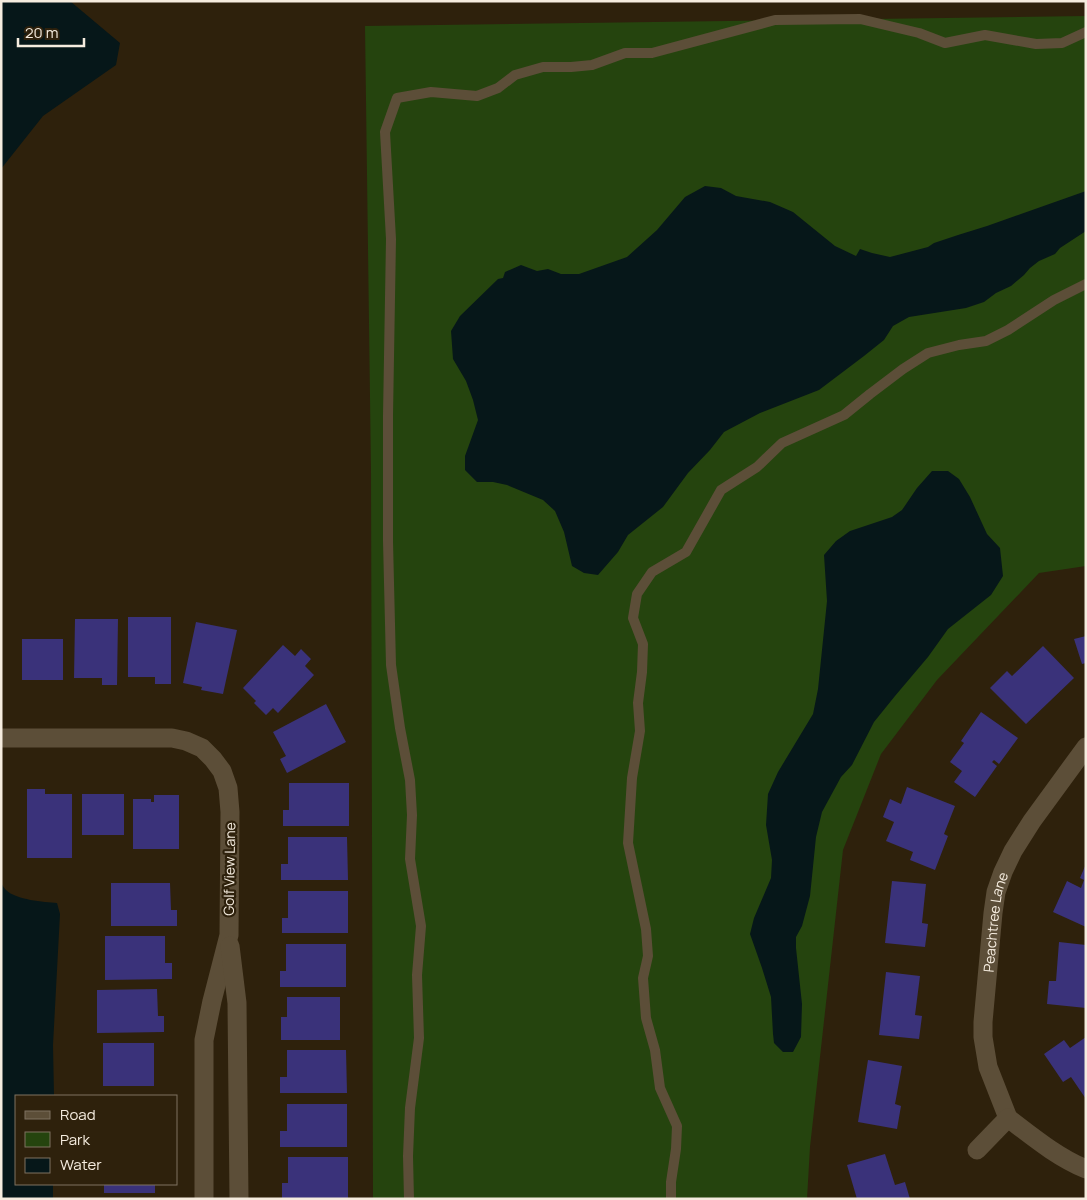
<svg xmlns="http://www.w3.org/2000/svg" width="1087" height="1200" viewBox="0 0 1087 1200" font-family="Manrope,sans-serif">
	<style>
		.green { fill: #25440e }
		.water { fill: #061719 }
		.building { fill: #3a327a }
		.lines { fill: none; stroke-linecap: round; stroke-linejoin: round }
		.lane { stroke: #5c4e38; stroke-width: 10 }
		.street { stroke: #5c4e38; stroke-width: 19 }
		.labels { text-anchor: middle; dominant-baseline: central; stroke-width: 4.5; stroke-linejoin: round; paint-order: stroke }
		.street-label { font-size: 14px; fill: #f5ecdf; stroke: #2e210c }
	</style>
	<rect width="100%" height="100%" fill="#2e210c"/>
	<path class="green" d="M1086,16V566L1039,573L937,680L881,754L843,850L810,1147L807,1199H373L371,471L365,26Z"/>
	<path class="water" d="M1,1H70L120,43L116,65L43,116L1,169Z
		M705,186L721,188L736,196L770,202L793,212L835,246L856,256L860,249L872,253L890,257L928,247L934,243L958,235L987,226L1086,191V231L1060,248L1055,254L1039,261L1030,268L1024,275L1011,286L996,293L984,302L966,308L909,317L893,326L884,340L864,356L819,390L760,413L724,432L710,450L688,473L663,507L628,535L618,552L598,575L584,573L572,566L564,532L555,511L543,500L507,485L493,482H477L465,470V456L478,420L473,400L466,381L453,359L451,331L460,316L498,279L503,278L505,272L521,265L537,271L548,269L561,274H579L627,257L657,230L685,197Z
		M932,471H948L959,479L970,497L987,534L1000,548L1003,576L991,595L948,629L928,657L895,696L874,722L852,765L841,777L822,812L816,837L810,896L802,926L796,937V948L802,1004L801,1037L793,1052H783L774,1043L773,1034L771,997L762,968L750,934L754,918L771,878L772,860L766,825L768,794L778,772L813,714L818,689L827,601L824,555L836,541L850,531L892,517L902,510L917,488Z
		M1,883C3,886 4,888 6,890C16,900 44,902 57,903L60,914L53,1045L54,1096H16V1184H53V1199H1Z"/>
	<path class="building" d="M128,617H171V684H155V677H128Z
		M75,619H118L117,685H102V678H74Z
		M196,622L237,630L223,694L201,690L202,687L183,683Z
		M1086,636V663L1082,664L1074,639Z
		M22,639H63V680H22Z
		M283,645L295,656L301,649L311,659L305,666L314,675L278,713L273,708L266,715L254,703L256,701L243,688Z
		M1043,646L1074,678L1026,724L990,688L1007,671L1012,676Z
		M326,704L346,742L287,773L280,759L286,756L273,732Z
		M981,712L1018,738L999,764L994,760L992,762L997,766L975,797L954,782L962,771L950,762L964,743L961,741Z
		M289,783H349V826H283V810H289Z
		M907,787L955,806L944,834L948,836L935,870L910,860L913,852L886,841L894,822L883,817L890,799L901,804Z
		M27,789H45V794H72V858H27Z
		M82,794H124V835H82Z
		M154,795H179V849H133V799H151V802H154Z
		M288,837H347L348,880H281V864H288Z
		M1086,864V927L1053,912L1067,881L1081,888L1084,880L1080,878Z
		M892,881L926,884L922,923L928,924L925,947L885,943Z
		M111,883H170L171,910H177V926H111Z
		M288,891H348V933H282V918H288Z
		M105,936H165V963H172V979L105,980Z
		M1059,942L1086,945V1008L1047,1004L1049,981H1056Z
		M286,944H346V987H280V971H286Z
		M886,972L920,976L915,1015L922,1016L919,1039L879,1035Z
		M157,989L158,1016H164V1032L97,1033V990Z
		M287,997H340V1040H281V1017H287Z
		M1086,1037V1099L1071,1077L1063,1082L1044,1054L1064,1040L1070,1048Z
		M103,1043H154V1086H103Z
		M287,1050H346L347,1093H280V1077H287Z
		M868,1060L902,1066L895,1104L901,1106L897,1129L858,1122Z
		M287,1104H347V1147H280V1131H287Z
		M885,1154L895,1185L905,1182L910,1199H857L847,1165Z
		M288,1157H348V1199H282V1183H288Z
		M104,1184H155V1193H104Z"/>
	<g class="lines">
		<path class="lane" d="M409,1199L408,1156L410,1108L419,1038L417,975L421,926L410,859L412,815L410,780L400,728L391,665L388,541V416L391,239L385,132L397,98L431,92L477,96L498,88L515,75L543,67H571L592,65L625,53H652L775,20L860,19L919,33L945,43L985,35L1036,44L1062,43L1086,32
			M671,1199V1182L676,1149L677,1126L660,1088L655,1050L646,1018L643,978L648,956L646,929L628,843L632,778L640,731L638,703L642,672L643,644L633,618L637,594L652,572L686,552L721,490L757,467L782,443L844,415L870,394L903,369L928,353L959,345L986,341L1008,330L1054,300L1086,284"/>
		<g class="street">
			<path d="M1,738H172L186,741L202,748L213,759L222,771L228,788L230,812L229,935L212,1001L204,1040V1199"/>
			<path d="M230,946L237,1003L239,1199"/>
			<path id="s1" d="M1008,1118L988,1067L983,1037V1022L993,913L996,892L1003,872L1013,851L1032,821L1086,747"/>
			<path d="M977,1150L1008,1118C1033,1137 1057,1157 1086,1169"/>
		</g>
	</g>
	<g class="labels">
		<g class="street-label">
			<text transform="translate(229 869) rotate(-89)">Golf View Lane</text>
			<text stroke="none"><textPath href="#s1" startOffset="201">Peachtree Lane</textPath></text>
		</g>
	</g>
	<rect width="1087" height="1200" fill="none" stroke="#f5ecdf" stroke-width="5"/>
	<rect x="15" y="1095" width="162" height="90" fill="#2e210c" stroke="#7e7260"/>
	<rect x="25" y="1111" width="25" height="8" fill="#5c4e38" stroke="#7e7260"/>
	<text x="60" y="1120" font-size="15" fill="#f5ecdf">Road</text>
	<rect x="25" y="1132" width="25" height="15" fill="#25440e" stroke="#7e7260"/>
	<text x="60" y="1145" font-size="15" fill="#f5ecdf">Park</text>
	<rect x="25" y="1158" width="25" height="15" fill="#061719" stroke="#7e7260"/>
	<text x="60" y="1170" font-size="15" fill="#f5ecdf">Water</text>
	<path d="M18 38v8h66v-8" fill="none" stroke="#f5ecdf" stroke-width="2.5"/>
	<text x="25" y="38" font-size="15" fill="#f5ecdf" stroke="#2e210c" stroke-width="4" paint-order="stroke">20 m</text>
</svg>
